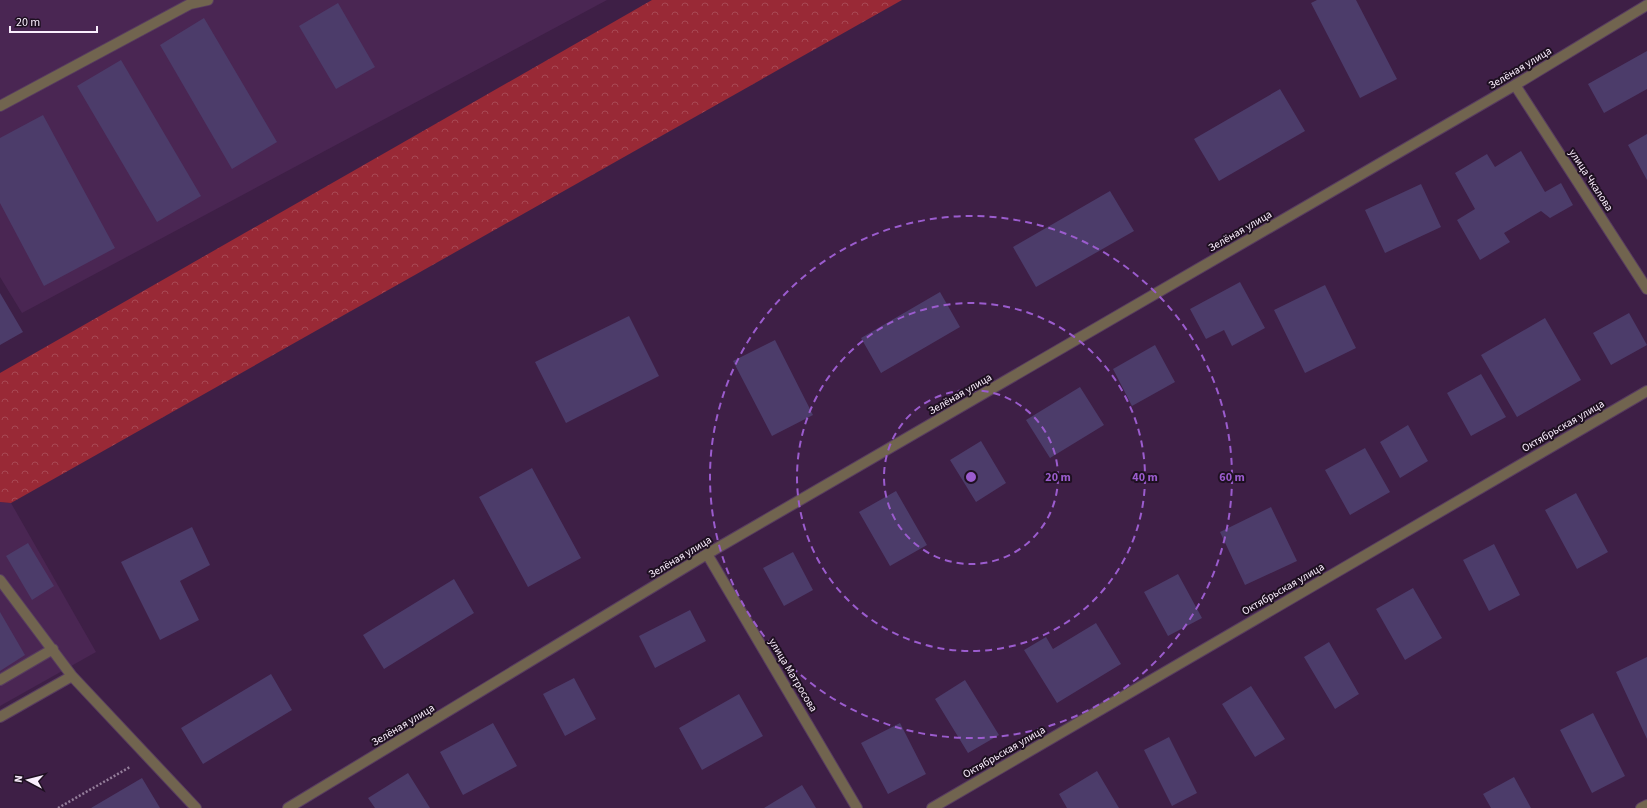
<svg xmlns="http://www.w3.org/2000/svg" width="1647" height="808" viewBox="0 0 1647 808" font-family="'Source Sans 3',sans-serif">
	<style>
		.built { fill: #4a2653 }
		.forest { fill: url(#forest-crowns) }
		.building { fill: #4c3c6a }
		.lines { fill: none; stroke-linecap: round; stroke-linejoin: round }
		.service-casing { stroke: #583c60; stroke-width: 12 }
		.minor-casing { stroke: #583c60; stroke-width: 12 }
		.path { stroke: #957f9b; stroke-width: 2.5; stroke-dasharray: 2 2; stroke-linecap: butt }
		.service { stroke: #71644f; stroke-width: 10 }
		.minor { stroke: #71644f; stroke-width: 10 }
		.ring { fill: none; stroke: #9b5cce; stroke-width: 2; stroke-dasharray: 7 5 }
		.labels { text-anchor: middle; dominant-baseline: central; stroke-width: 4; stroke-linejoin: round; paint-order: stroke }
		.street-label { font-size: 11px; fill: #faeefd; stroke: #1e1021 }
		.centre { fill: #9b5cce; stroke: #1e1021; stroke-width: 2 }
		.ring-label { font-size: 12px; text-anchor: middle; font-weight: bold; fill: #9b5cce; stroke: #1e1021; stroke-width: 4; stroke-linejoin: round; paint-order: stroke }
	</style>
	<defs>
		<pattern id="forest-crowns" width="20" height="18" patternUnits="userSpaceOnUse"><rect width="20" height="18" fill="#992936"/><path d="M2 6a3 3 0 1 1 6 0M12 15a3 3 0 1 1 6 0" fill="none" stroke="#a84854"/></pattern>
	</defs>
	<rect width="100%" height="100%" fill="#3e1f46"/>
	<path class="built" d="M0,0H607L22,313L0,277Z
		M0,502L11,503L96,652L0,706Z"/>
	<path class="forest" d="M652,0H902L11,503L0,502V373Z"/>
	<path class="building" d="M1317,0H1356L1397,79L1360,98L1311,3Z
		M338,3L375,67L336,89L299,26Z
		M204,18L277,142L232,169L160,45Z
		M1647,51V89L1604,113L1588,84Z
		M121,60L201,196L157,222L77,86Z
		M1280,89L1305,131L1219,181L1194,139Z
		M43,115L115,248L44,286L0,203V138Z
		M1647,134V180L1628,145Z
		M1521,151L1545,192L1561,183L1573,205L1550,218L1541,211L1504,233L1510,242L1480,260L1457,220L1475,209L1455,173L1487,154L1495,167Z
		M1421,184L1441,227L1385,253L1365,210Z
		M1110,191L1134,231L1036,287L1013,247Z
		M1240,282L1265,328L1232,346L1224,330L1206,339L1190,309Z
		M1325,285L1356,348L1305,373L1274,310Z
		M940,292L960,327L881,373L861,338Z
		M0,293L23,332L0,345Z
		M1629,313L1647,345L1611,365L1593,333Z
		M629,316L659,376L566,423L535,362Z
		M1545,318L1581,380L1517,417L1481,355Z
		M775,340L813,415L772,436L733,361Z
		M1155,345L1175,382L1132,406L1113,369Z
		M1481,374L1506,417L1471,436L1447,393Z
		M1080,387L1104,425L1050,458L1026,420Z
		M1408,425L1428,461L1400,478L1380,442Z
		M981,441L1006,483L976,502L950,460Z
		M1365,448L1390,492L1350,515L1325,470Z
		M532,468L581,558L528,587L479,497Z
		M896,491L927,545L890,566L859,512Z
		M1576,493L1608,552L1577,569L1545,510Z
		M1271,507L1297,561L1245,585L1220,532Z
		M192,527L210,565L180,581L199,620L160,640L121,562Z
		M28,543L54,586L32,600L6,556Z
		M1494,544L1520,595L1489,611L1463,560Z
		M793,552L813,590L784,606L763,568Z
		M1178,574L1202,618L1168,636L1144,592Z
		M454,579L474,613L384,669L363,635Z
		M1413,588L1442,638L1405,660L1376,609Z
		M690,610L706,641L655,668L639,636Z
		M0,612L25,655L0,671Z
		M1096,623L1121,664L1057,703L1024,650L1046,637L1053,649Z
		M1329,642L1359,694L1335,709L1304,657Z
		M1647,657V739L1616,672Z
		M271,674L292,710L203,764L181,728Z
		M574,678L596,719L565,736L543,694Z
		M965,680L999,735L968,753L935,699Z
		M1251,686L1285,739L1255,757L1222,704Z
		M739,694L763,736L702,770L679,728Z
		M1593,713L1625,776L1592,793L1560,730Z
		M493,723L517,766L463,795L440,752Z
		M900,723L926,774L888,794L861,743Z
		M1169,737L1197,793L1172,806L1144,750Z
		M1097,771L1119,808H1067L1059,794Z
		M408,773L430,808H375L368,798Z
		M1514,777L1531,808H1491L1483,794Z
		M142,778L160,808H91Z
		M802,785L816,808H764Z"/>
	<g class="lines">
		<g class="service-casing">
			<path id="service" d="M0,106L190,4L208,0
				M0,580L72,676
				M0,680L53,649
				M0,717L72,676L196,808"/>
		</g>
		<g class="minor-casing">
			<path id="minor" d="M1515,85L1647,289
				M707,554L857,808
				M288,808L707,554L1515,85L1647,5
				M932,808L1647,391
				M1641,808L1647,805"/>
		</g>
		<path class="path" d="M58,808L130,767"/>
		<use href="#service" class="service"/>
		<use href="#minor" class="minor"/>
	</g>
	<g class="ring">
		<circle cx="971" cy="477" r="87"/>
		<circle cx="971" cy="477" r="174"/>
		<circle cx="971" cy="477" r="261"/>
	</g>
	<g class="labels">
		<g class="street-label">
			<text transform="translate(1520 68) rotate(-31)">Зелёная улица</text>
			<text transform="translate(1591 180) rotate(57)">улица Чкалова</text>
			<text transform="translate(1240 231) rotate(-30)">Зелёная улица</text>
			<text transform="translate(960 394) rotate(-30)">Зелёная улица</text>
			<text transform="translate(1563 426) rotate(-30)">Октябрьская улица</text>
			<text transform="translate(680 557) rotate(-31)">Зелёная улица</text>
			<text transform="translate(1283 589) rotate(-30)">Октябрьская улица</text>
			<text transform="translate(793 675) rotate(59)">улица Матросова</text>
			<text transform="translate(403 725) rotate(-31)">Зелёная улица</text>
			<text transform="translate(1004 752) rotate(-30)">Октябрьская улица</text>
		</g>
	</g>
	<circle cx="971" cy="477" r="6" class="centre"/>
	<g class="ring-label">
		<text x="1058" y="481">20 m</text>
		<text x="1145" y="481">40 m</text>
		<text x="1232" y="481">60 m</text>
	</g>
	<g transform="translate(28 780) rotate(277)" stroke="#1e1021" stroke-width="3" paint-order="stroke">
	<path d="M0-3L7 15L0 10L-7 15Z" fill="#faeefd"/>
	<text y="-6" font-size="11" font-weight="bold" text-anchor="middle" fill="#faeefd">N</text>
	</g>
	<path d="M10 26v6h87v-6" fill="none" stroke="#faeefd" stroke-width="2"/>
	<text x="16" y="26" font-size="12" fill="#faeefd" stroke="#1e1021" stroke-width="3" paint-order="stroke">20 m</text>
</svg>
